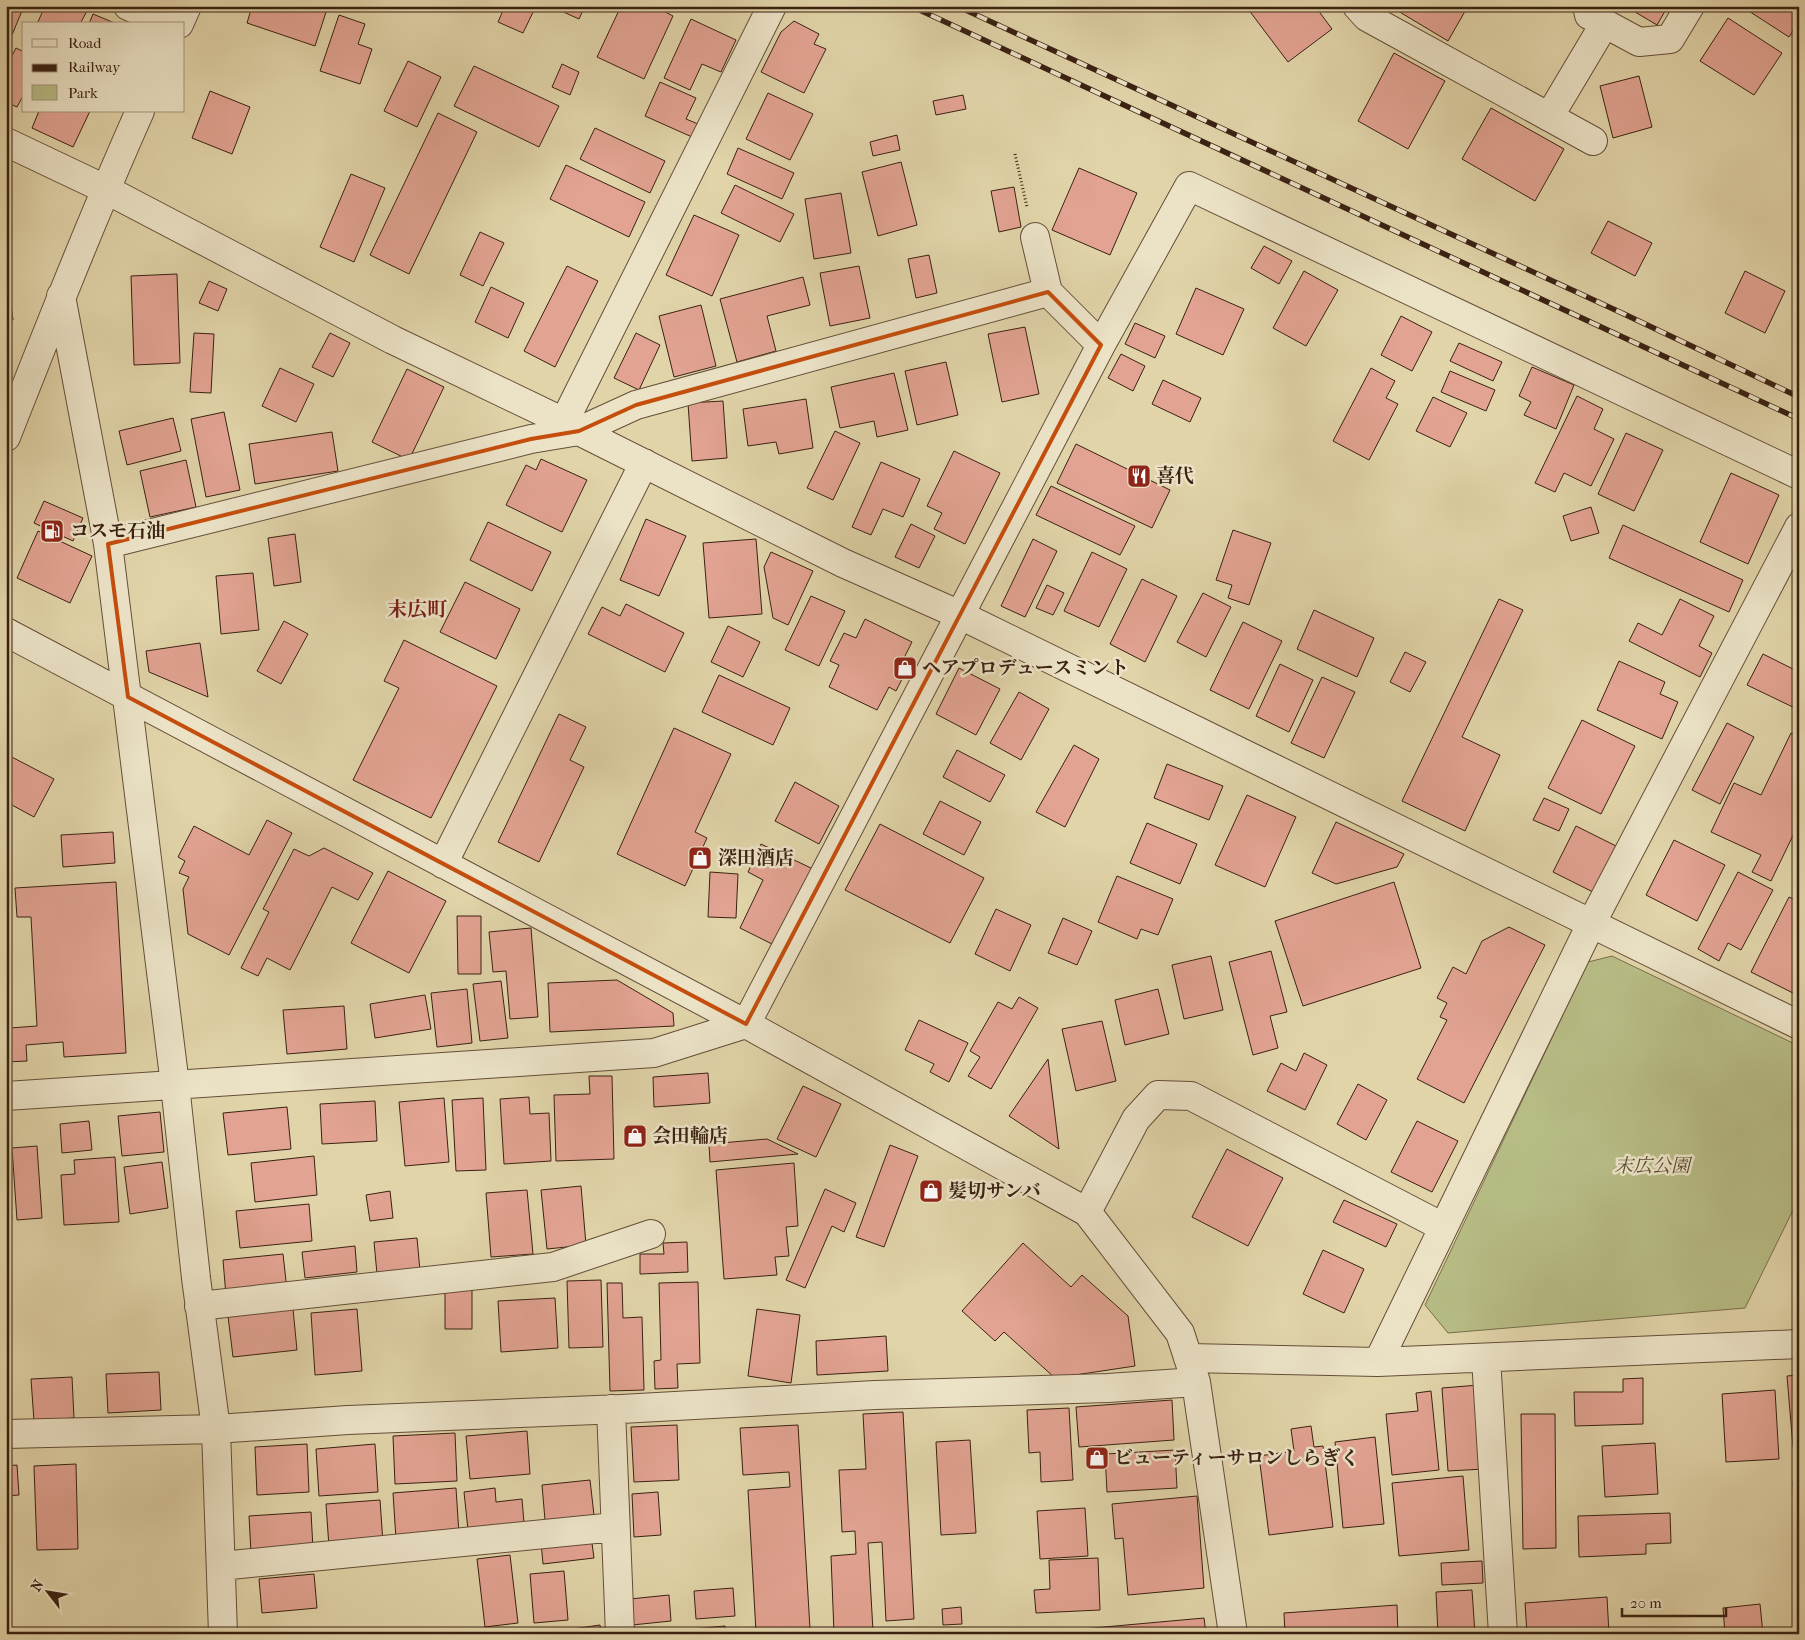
<svg xmlns="http://www.w3.org/2000/svg" width="1805" height="1640" viewBox="0 0 1805 1640" font-family="'IM FELL French Canon','Noto Serif JP',serif">
	<style>
		.green { fill: #b7bc85; stroke: #786e4c }
		.building { fill: #e2a392; stroke: #3a2112 }
		.lines { fill: none; stroke-linecap: round; stroke-linejoin: round }
		.minor-casing { stroke: #644e38; stroke-width: 30 }
		.path { stroke: #3a2112; stroke-width: 3; stroke-dasharray: 1 2.5; stroke-linecap: butt }
		.minor { stroke: #ece3c7; stroke-width: 28 }
		.rail-casing { stroke: #3a2112; stroke-width: 5.5 }
		.rail { stroke: #ece3c7; stroke-width: 4; stroke-dasharray: 11; stroke-linecap: butt }
		.marked { fill: none; stroke: #c54e0d; stroke-width: 4; stroke-linejoin: round }
		.labels { text-anchor: middle; dominant-baseline: central; stroke-width: 5; stroke-linejoin: round; paint-order: stroke }
		.poi-label { font-size: 19px; font-weight: bold; fill: #3a2112; stroke: #ece3c7; text-anchor: start }
		.park-label { font-size: 19px; font-style: italic; fill: #59482f; stroke: #ece3c7 }
		.neighbourhood-label { font-size: 20px; font-weight: bold; fill: #7a1f14; stroke: #ece3c7 }
	</style>
	<rect width="100%" height="100%" fill="#e1d4a9"/>
	<filter id="stains"><feTurbulence type="fractalNoise" baseFrequency=".004" numOctaves="4"/><feColorMatrix values="0 0 0 0 .2 0 0 0 0 .09 0 0 0 0 .02 0 0 0 .5 -.17"/></filter>
	<radialGradient id="worn" r=".72"><stop offset=".6" stop-color="#630" stop-opacity="0"/><stop offset="1" stop-color="#630" stop-opacity=".3"/></radialGradient>
	<path class="green" d="M1612,956L1799,1046V1198L1745,1308L1448,1333L1425,1305L1588,962Z"/>
	<path class="building" d="M6,6H24L12,35L6,32Z
		M45,6H82L88,9L80,24H37Z
		M252,6L301,7L328,6L315,46L247,23Z
		M505,6H536L523,33L498,22Z
		M550,6H585L579,19Z
		M621,6H654L673,16L644,79L597,57Z
		M1252,6H1315L1332,29L1288,62L1248,9Z
		M1394,6H1468L1448,41L1393,8Z
		M1625,6H1668L1657,25Z
		M1741,6H1799V22L1789,37Z
		M93,14L117,24H89Z
		M339,15L365,24L358,44L372,49L360,84L320,71Z
		M1728,18L1782,53L1754,95L1700,61Z
		M691,19L736,40L721,72L702,64L690,90L664,78Z
		M794,21L819,34L814,44L826,49L804,93L761,72L781,32Z
		M16,48L24,52V94L17,107L6,102V67Z
		M1394,53L1445,81L1408,149L1358,121Z
		M408,61L441,77L417,127L384,111Z
		M562,64L579,72L570,95L552,87Z
		M474,66L559,106L539,147L454,106Z
		M1639,76L1652,127L1613,138L1600,86Z
		M660,82L696,98L686,119L698,124L692,137L645,116Z
		M210,91L250,107L232,154L192,138Z
		M768,93L813,114L790,160L746,139Z
		M963,95L966,109L936,115L933,101Z
		M1491,108L1564,149L1535,201L1462,159Z
		M39,111H90L73,147L32,128Z
		M438,113L477,132L409,274L370,255Z
		M595,128L665,161L650,193L580,159Z
		M897,135L900,150L873,156L870,142Z
		M738,148L794,173L782,199L727,174Z
		M901,162L917,225L878,236L862,172Z
		M566,165L645,202L629,237L550,199Z
		M1079,168L1137,193L1110,255L1052,230Z
		M351,174L385,188L354,262L320,247Z
		M735,185L794,214L780,242L721,213Z
		M1014,187L1021,227L999,232L991,191Z
		M841,193L851,253L814,259L805,199Z
		M694,215L739,235L712,296L666,275Z
		M1608,221L1652,243L1635,276L1591,253Z
		M480,232L504,243L483,286L460,275Z
		M1264,246L1292,261L1279,284L1251,268Z
		M929,255L937,293L916,298L908,259Z
		M567,266L598,281L555,367L524,351Z
		M859,266L870,318L830,326L820,273Z
		M1304,271L1338,290L1306,346L1273,328Z
		M1745,271L1785,291L1765,333L1725,313Z
		M177,274L180,363L134,365L131,276Z
		M803,277L810,305L767,316L776,351L737,362L720,299Z
		M209,281L227,289L218,311L199,303Z
		M491,287L524,303L508,338L475,322Z
		M1196,288L1244,309L1223,355L1176,334Z
		M6,290H9L13,320L6,321Z
		M701,305L716,366L674,377L659,316Z
		M1401,316L1432,332L1412,371L1381,355Z
		M1135,323L1165,336L1155,358L1125,344Z
		M1025,327L1039,394L1002,402L988,334Z
		M194,333L214,334L211,393L190,392Z
		M330,333L350,343L333,377L312,367Z
		M636,333L660,345L639,390L614,378Z
		M1459,343L1502,362L1493,381L1450,361Z
		M1121,354L1145,366L1133,391L1108,378Z
		M946,362L958,415L917,425L905,371Z
		M1532,367L1574,385L1556,429L1524,415L1531,402L1519,396Z
		M280,368L314,384L296,422L262,406Z
		M1371,368L1395,381L1386,398L1398,404L1369,460L1333,441Z
		M407,369L444,387L409,460L372,442Z
		M1450,371L1495,390L1486,411L1441,392Z
		M894,373L908,430L877,437L874,421L840,428L831,387Z
		M1163,380L1201,398L1190,422L1152,404Z
		M1577,396L1603,409L1594,429L1614,439L1591,486L1564,473L1555,492L1535,483Z
		M1433,397L1467,413L1450,447L1416,431Z
		M806,399L813,448L779,454L776,442L748,446L743,409Z
		M723,401L727,458L692,461L688,403Z
		M224,412L240,490L206,497L191,419Z
		M173,418L181,451L127,465L119,431Z
		M835,431L860,443L833,500L807,488Z
		M332,432L338,471L255,484L249,444Z
		M1626,433L1663,450L1634,511L1598,494Z
		M1076,444L1170,490L1152,528L1057,483Z
		M954,451L1000,473L965,544L934,529L942,513L927,506Z
		M541,459L587,480L562,532L506,505L526,465L536,470Z
		M186,460L196,507L150,517L140,471Z
		M881,462L920,479L903,517L883,509L871,535L852,527Z
		M1731,473L1779,495L1748,564L1700,542Z
		M1051,486L1135,526L1120,555L1036,515Z
		M44,501L83,518L73,541L34,523Z
		M1591,507L1599,533L1571,541L1563,516Z
		M646,519L686,536L659,596L620,580Z
		M488,522L551,552L532,591L470,560Z
		M911,524L935,536L919,568L895,557Z
		M1623,525L1743,580L1729,612L1609,558Z
		M1233,530L1271,543L1249,605L1228,598L1232,585L1216,580Z
		M38,531L92,556L70,603L17,578Z
		M295,534L301,582L274,586L268,538Z
		M756,539L762,614L709,618L703,543Z
		M1033,539L1057,551L1025,617L1001,606Z
		M771,552L813,571L788,625L773,618L764,567Z
		M1092,552L1127,569L1099,627L1064,611Z
		M253,573L259,630L221,634L216,576Z
		M1142,579L1177,596L1145,662L1110,644Z
		M465,582L520,609L496,659L440,632Z
		M1047,585L1064,593L1053,615L1036,608Z
		M1203,593L1231,607L1206,657L1177,642Z
		M811,596L845,611L819,666L785,650Z
		M1499,599L1523,610L1462,737L1500,755L1465,831L1402,801Z
		M1680,599L1714,616L1699,646L1712,653L1700,677L1629,641L1638,623L1662,635Z
		M626,604L684,633L665,672L588,634L602,607L620,616Z
		M1314,610L1374,638L1357,677L1297,649Z
		M865,619L912,642L903,660L910,663L896,691L889,687L877,710L829,687L839,665L830,661L844,633L856,638Z
		M284,621L308,634L281,684L257,671Z
		M1243,622L1282,641L1249,709L1210,690Z
		M728,626L760,642L743,677L711,662Z
		M404,640L497,686L431,818L353,780L399,688L384,681Z
		M200,643L208,697L149,672L146,651Z
		M1405,652L1426,662L1410,692L1390,682Z
		M1763,654L1799,672V710L1747,685Z
		M1619,661L1665,682L1660,694L1678,702L1662,739L1597,710Z
		M1280,664L1313,680L1289,732L1256,716Z
		M959,668L1000,689L976,735L936,714Z
		M719,675L790,708L773,745L702,712Z
		M1322,677L1355,692L1324,758L1291,743Z
		M1019,692L1049,709L1021,760L990,743Z
		M559,714L586,727L570,760L584,767L539,862L498,842Z
		M1582,720L1635,746L1601,814L1548,788Z
		M1727,723L1754,737L1720,804L1692,790Z
		M674,728L731,754L695,832L707,838L685,886L617,854Z
		M1791,733L1799,737V823L1771,881L1752,872L1761,855L1711,832L1734,783L1761,795Z
		M1074,745L1099,759L1065,827L1036,812Z
		M957,750L1005,775L990,802L943,777Z
		M6,754L54,779L34,817L10,804L6,811Z
		M1167,764L1223,786L1209,820L1154,798Z
		M795,782L839,806L819,844L775,821Z
		M1247,795L1296,817L1265,887L1215,865Z
		M1544,798L1569,809L1559,831L1533,820Z
		M940,801L981,822L964,855L923,834Z
		M267,820L292,833L229,955L188,934L183,889L189,877L179,873L185,861L178,857L194,826L249,855Z
		M1336,822L1404,854L1397,867L1336,884L1312,873Z
		M1147,823L1197,844L1180,884L1130,863Z
		M880,824L984,878L950,943L845,890Z
		M1576,826L1616,846L1593,892L1553,872Z
		M113,832L115,863L63,867L61,835Z
		M1674,840L1725,865L1697,921L1646,895Z
		M761,844L815,870L778,947L740,928L763,880L748,872Z
		M324,848L373,873L358,900L332,887L290,970L267,958L258,976L241,968L269,912L263,909L294,849L309,856Z
		M388,871L446,901L409,973L351,943Z
		M710,872L738,874L736,918L708,917Z
		M1738,872L1773,890L1741,950L1728,943L1719,961L1698,949Z
		M1117,876L1173,899L1158,935L1141,929L1137,939L1098,922Z
		M116,882L126,1053L64,1057L63,1042L26,1045L27,1061L6,1062V983L10,1028L37,1026L31,917H17L15,888Z
		M1394,882L1421,968L1303,1006L1275,921Z
		M1789,897L1799,902V986L1795,994L1751,972Z
		M996,909L1031,925L1010,971L975,954Z
		M457,916H481V974H458Z
		M1063,918L1092,931L1077,965L1048,953Z
		M1509,927L1545,945L1464,1103L1417,1079L1447,1020L1440,1017L1447,1003L1437,998L1453,967L1466,974L1482,941Z
		M531,928L538,1017L510,1019L506,971L493,972L489,932Z
		M1271,951L1287,1012L1270,1016L1278,1048L1253,1055L1229,962Z
		M1211,956L1223,1010L1184,1019L1172,965Z
		M617,980L673,1013L674,1026L550,1032L548,983Z
		M501,981L508,1038L480,1041L473,984Z
		M467,989L472,1043L437,1047L431,993Z
		M1158,989L1169,1034L1125,1045L1115,1000Z
		M425,995L431,1029L375,1038L370,1004Z
		M1019,997L1038,1008L991,1089L968,1076L980,1057L970,1051L998,1002L1012,1009Z
		M344,1006L347,1049L287,1054L283,1010Z
		M919,1020L968,1043L949,1082L930,1072L934,1064L905,1050Z
		M1102,1021L1116,1081L1076,1091L1062,1029Z
		M1304,1053L1327,1065L1305,1110L1267,1091L1281,1063L1296,1071Z
		M1048,1059L1059,1149L1009,1116Z
		M708,1073L710,1103L654,1107L653,1077Z
		M589,1076H612L614,1159L556,1161L554,1095L590,1094Z
		M1358,1084L1387,1100L1366,1140L1337,1124Z
		M803,1086L841,1104L816,1157L777,1139Z
		M529,1097L530,1114L549,1113L551,1161L504,1164L500,1099Z
		M444,1098L449,1162L405,1166L399,1102Z
		M483,1098L486,1170L456,1171L452,1100Z
		M375,1101L377,1141L322,1144L320,1104Z
		M287,1107L291,1149L228,1155L223,1113Z
		M160,1112L164,1152L122,1156L118,1116Z
		M89,1121L92,1150L62,1153L60,1124Z
		M1417,1121L1458,1141L1432,1192L1391,1172Z
		M767,1139L798,1154L710,1162L709,1144Z
		M890,1145L918,1156L884,1247L856,1237Z
		M37,1146L42,1218L17,1220L12,1148Z
		M1227,1149L1283,1178L1248,1246L1192,1217Z
		M7,1152L12,1220H6V1152Z
		M314,1156L317,1195L255,1202L251,1163Z
		M115,1157L119,1222L64,1225L61,1175L75,1174L74,1160Z
		M162,1162L168,1208L130,1214L124,1167Z
		M794,1163L798,1226L786,1227L789,1256L775,1257L777,1275L724,1279L716,1170Z
		M581,1186L586,1245L547,1249L541,1190Z
		M825,1189L856,1203L844,1232L832,1226L805,1288L786,1280Z
		M527,1190L533,1254L491,1257L486,1193Z
		M390,1191L393,1218L370,1221L366,1195Z
		M1344,1200L1397,1224L1386,1247L1333,1222Z
		M309,1204L312,1241L240,1248L236,1211Z
		M417,1238L420,1271L377,1274L374,1242Z
		M687,1242L688,1272L640,1274V1254H664L663,1243Z
		M1023,1243L1071,1287L1082,1275L1128,1316L1135,1366L1055,1378L1004,1332L995,1341L962,1311Z
		M355,1246L357,1272L305,1278L302,1252Z
		M1323,1250L1364,1269L1344,1313L1303,1294Z
		M283,1254L287,1290L226,1296L223,1260Z
		M601,1280L603,1347L569,1348L567,1281Z
		M698,1282L700,1363L677,1364L678,1388L655,1389L654,1361L661,1360L659,1283Z
		M607,1283H622L623,1318L642,1317L644,1390L610,1391Z
		M445,1287H472V1329H445Z
		M555,1298L558,1348L501,1352L498,1301Z
		M293,1309L297,1350L233,1357L228,1316Z
		M357,1309L362,1371L315,1375L311,1313Z
		M757,1309L800,1315L791,1383L748,1376Z
		M886,1336L888,1371L817,1375L816,1341Z
		M159,1372L161,1410L108,1413L106,1374Z
		M1799,1375V1447H1793L1787,1376Z
		M72,1377L74,1418L34,1421L31,1379Z
		M1643,1378V1424L1575,1426L1574,1392H1623V1379Z
		M6,1379H10L11,1411H6Z
		M1479,1385L1484,1469L1448,1471L1442,1388Z
		M1775,1390L1779,1459L1726,1462L1722,1394Z
		M1431,1391L1439,1470L1392,1475L1386,1414L1418,1411L1416,1393Z
		M1172,1400L1174,1440L1079,1447L1076,1407Z
		M1069,1408L1073,1480L1041,1482L1040,1452L1029,1453L1027,1410Z
		M903,1412L914,1619L886,1621L882,1542L868,1543L873,1631L834,1633L831,1556L856,1554L855,1531L842,1532L839,1470L866,1469L863,1414Z
		M1521,1414H1555L1556,1548L1523,1549Z
		M677,1425L679,1480L634,1482L631,1427Z
		M798,1425L810,1629L756,1632L748,1490L790,1487L789,1472L743,1475L740,1428Z
		M1311,1426L1314,1447L1323,1446L1333,1527L1269,1535L1259,1456L1294,1451L1291,1429Z
		M527,1431L530,1474L470,1479L466,1436Z
		M455,1433L457,1481L395,1484L393,1436Z
		M1375,1437L1384,1524L1343,1528L1335,1442Z
		M970,1440L976,1533L941,1535L936,1442Z
		M1655,1443L1658,1494L1605,1497L1602,1446Z
		M307,1444L309,1492L257,1495L255,1447Z
		M375,1444L378,1492L319,1496L316,1449Z
		M1175,1450L1177,1488L1107,1492L1105,1454Z
		M76,1464L78,1549L37,1550L34,1466Z
		M17,1465L19,1495L6,1496V1466Z
		M1463,1476L1469,1550L1399,1556L1392,1483Z
		M590,1480L594,1515L545,1520L542,1485Z
		M1793,1481H1799V1537H1795Z
		M456,1488L459,1534L396,1539L393,1493Z
		M495,1488L496,1502L522,1499L524,1523L468,1530L464,1492Z
		M658,1492L661,1535L634,1537L632,1494Z
		M1197,1496L1204,1588L1128,1595L1123,1538L1115,1539L1112,1504Z
		M380,1500L383,1543L329,1547L326,1504Z
		M1085,1508L1088,1556L1040,1559L1037,1511Z
		M311,1512L313,1549L251,1553L249,1516Z
		M1670,1513L1671,1543L1646,1544V1554L1579,1557L1578,1516Z
		M591,1536L594,1558L543,1564L541,1542Z
		M510,1555L518,1623L485,1627L477,1559Z
		M1098,1558L1100,1610L1036,1613L1034,1590L1050,1589L1049,1560Z
		M1482,1561L1483,1583L1442,1585L1441,1563Z
		M564,1571L568,1620L534,1623L530,1574Z
		M314,1574L317,1608L262,1613L259,1579Z
		M733,1588L735,1616L696,1619L694,1591Z
		M1472,1590L1475,1634H1438L1436,1592Z
		M669,1595L671,1621L632,1625L630,1599Z
		M1607,1597L1609,1634H1527L1525,1603Z
		M1760,1604L1763,1634H1725L1723,1608Z
		M1397,1605L1398,1634H1285L1284,1613Z
		M961,1607L962,1624L943,1625L942,1609Z
		M1204,1618L1206,1634H1071V1630Z
		M600,1625L601,1634H538Z
		M725,1626V1634H671V1631Z"/>
	<g class="lines">
		<g class="minor-casing">
			<path id="minor" d="M128,6L169,24
				M1357,6L1367,17L1593,141
				M1587,6L1589,15L1639,42L1670,39L1690,6
				M179,24L187,6
				M1549,117L1605,23
				M6,142L105,189L393,340L564,422L579,431L843,563L960,615L1799,1025
				M1035,237L1048,292L1101,345
				M61,296L108,544L175,1085L196,1278L216,1429L223,1634
				M564,422L772,6
				M6,437C49,328 92,219 140,111
				M108,544L531,439L579,431L636,405L1048,292
				M6,632L746,1024L1087,1212L1180,1333L1196,1382L1233,1634
				M443,864L644,463
				M6,1096L654,1053L746,1024L1101,345L1189,186L1799,475
				M1087,1212L1136,1119L1158,1095L1191,1096L1443,1227
				M199,1306L553,1267L651,1234
				M1188,1358L1378,1362L1799,1344
				M1486,1358L1503,1634
				M1378,1362L1591,924L1799,527
				M611,1409L620,1634
				M6,1434L216,1429L348,1420L621,1409L875,1395L1108,1388L1196,1382
				M221,1566L615,1527"/>
		</g>
		<path class="path" d="M1015,154L1027,207"/>
		<use href="#minor" class="minor"/>
		<g class="rail-casing">
			<path id="rail" d="M911,6L1799,419
				M957,6L1624,314L1799,397"/>
		</g>
		<use href="#rail" class="rail"/>
	</g>
	<path class="marked" d="M1048,292L1101,345L746,1024L128,697L108,544L531,439L579,431L636,405Z"/>
	<defs>
		<g id="restaurant-square" transform="scale(1.25)"><rect x="-9" y="-9" width="18" height="18" rx="4" fill="#8f2418" stroke="#ece3c7"/><path d="M-5-6h1v4h1v-4h1v4h1v-4h1v5L-1.5 .5V6h-2V.5L-5-1ZM5-6V6H3V1.5H1.5Q1.5-4 5-6Z" fill="#fff"/></g>
		<g id="fuel-square" transform="scale(1.25)"><rect x="-9" y="-9" width="18" height="18" rx="4" fill="#8f2418" stroke="#ece3c7"/><path d="M-5.5-6h7V0h2V4h1.3V-2.5L3-4.5l.8-.8L6-3V5H2.5V1h-1V6h-7ZM-4.2-4.7v3.2H.2V-4.7Z" fill="#fff"/></g>
		<g id="shop-square" transform="scale(1.25)"><rect x="-9" y="-9" width="18" height="18" rx="4" fill="#8f2418" stroke="#ece3c7"/><path d="M-5-2.5h2.3a2.7 3.5 0 0 1 5.4 0H5L5.5 6h-11ZM-1.5-2.5h3a1.5 2.3 0 0 0-3 0Z" fill="#fff"/></g>
	</defs>
	<g fill-rule="evenodd">
		<use href="#restaurant-square" x="1139" y="476"/>
		<use href="#fuel-square" x="52" y="531"/>
		<use href="#shop-square" x="905" y="668"/>
		<use href="#shop-square" x="700" y="858"/>
		<use href="#shop-square" x="635" y="1136"/>
		<use href="#shop-square" x="931" y="1191"/>
		<use href="#shop-square" x="1097" y="1458"/>
	</g>
	<g class="labels">
		<g class="poi-label">
			<text x="1156" y="476">喜代</text>
			<text x="70" y="531">コスモ石油</text>
			<text x="922" y="668">ヘアプロデュースミント</text>
			<text x="718" y="858">深田酒店</text>
			<text x="652" y="1136">会田輪店</text>
			<text x="948" y="1191">髪切サンバ</text>
			<text x="1114" y="1458">ビューティーサロンしらぎく</text>
		</g>
		<g class="park-label">
			<text x="1652" y="1166">末広公園</text>
		</g>
		<g class="neighbourhood-label">
			<text x="417" y="609">末広町</text>
		</g>
	</g>
	<rect width="1805" height="1640" fill="none" stroke="#e1d4a9" stroke-width="25"/>
	<rect x="8" y="8" width="1790" height="1625" fill="none" stroke="#3a2112" stroke-width="2.5"/>
	<rect x="12" y="12" width="1780" height="1615" fill="none" stroke="#3a2112"/>
	<rect x="22" y="22" width="162" height="90" fill="#ece3c7" stroke="#a5957f"/>
	<rect x="32" y="39" width="25" height="8" fill="#ece3c7" stroke="#a5957f"/>
	<text x="68" y="48" font-size="15" fill="#3a2112">Road</text>
	<rect x="32" y="64" width="25" height="8" fill="#3a2112" stroke="#a5957f"/>
	<text x="68" y="72" font-size="15" fill="#3a2112">Railway</text>
	<rect x="32" y="85" width="25" height="15" fill="#b7bc85" stroke="#a5957f"/>
	<text x="68" y="98" font-size="15" fill="#3a2112">Park</text>
	<g transform="translate(48 1592) rotate(301)" stroke="#ece3c7" stroke-width="4" paint-order="stroke">
	<path d="M0-4L9 19L0 12L-9 19Z" fill="#3a2112"/>
	<text y="-8" font-size="14" font-weight="bold" text-anchor="middle" fill="#3a2112">N</text>
	</g>
	<path d="M1622 1608v8h104v-8" fill="none" stroke="#3a2112" stroke-width="2.5"/>
	<text x="1630" y="1608" font-size="15" fill="#3a2112" stroke="#ece3c7" stroke-width="4" paint-order="stroke">20 m</text>
	<rect width="100%" height="100%" filter="url(#stains)"/>
	<rect width="100%" height="100%" fill="url(#worn)"/>
</svg>
